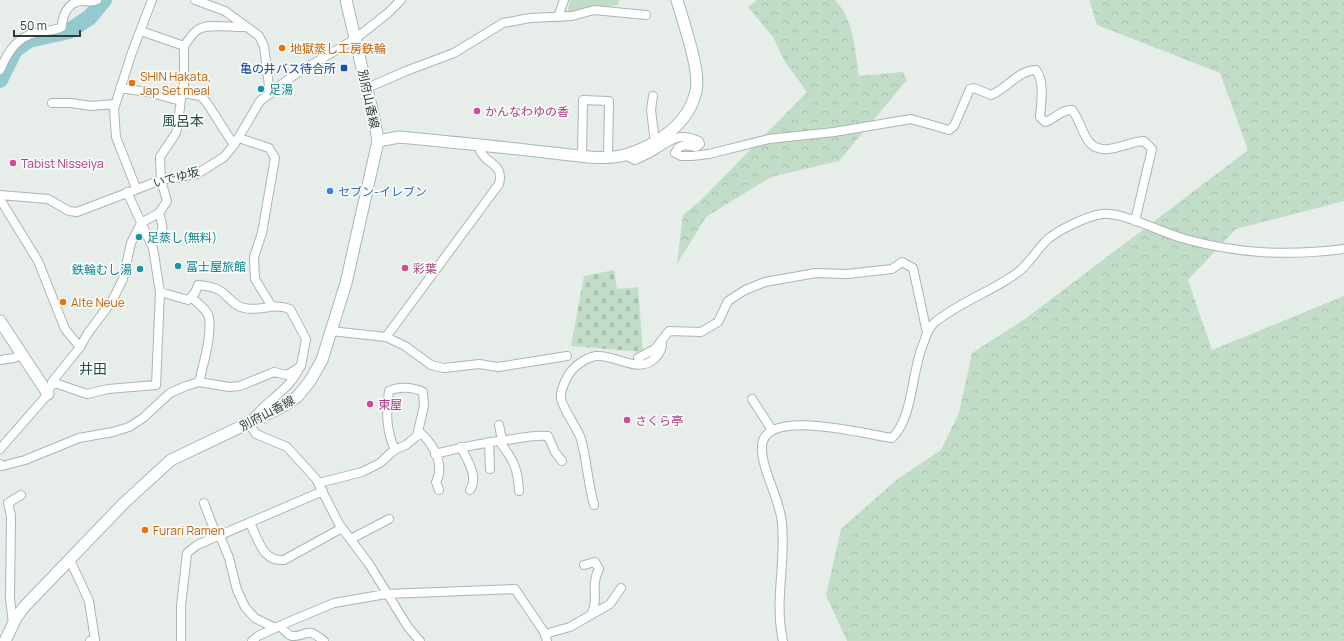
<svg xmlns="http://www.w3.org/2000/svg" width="1344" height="641" viewBox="0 0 1344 641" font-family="Manrope,'Noto Sans JP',sans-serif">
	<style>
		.green { fill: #c2ddc7 }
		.forest { fill: url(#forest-crowns) }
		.cemetery { fill: url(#cemetery-stones) }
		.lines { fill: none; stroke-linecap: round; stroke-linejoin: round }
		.river { stroke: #94c9cd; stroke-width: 16 }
		.street-casing { stroke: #aab6b1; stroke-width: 10 }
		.secondary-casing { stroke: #a6b9b1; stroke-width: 13 }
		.street { stroke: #fff; stroke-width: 8 }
		.secondary { stroke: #fff; stroke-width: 11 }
		.food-dot { fill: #e8710a; stroke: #f7fbf9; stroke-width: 1.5 }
		.transit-dot { fill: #1a4fb4; stroke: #f7fbf9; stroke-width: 1.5 }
		.culture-dot { fill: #0f9aa8; stroke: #f7fbf9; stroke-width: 1.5 }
		.hotel-dot { fill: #d1479c; stroke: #f7fbf9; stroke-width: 1.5 }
		.shop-dot { fill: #3f7fe0; stroke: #f7fbf9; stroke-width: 1.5 }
		.labels { text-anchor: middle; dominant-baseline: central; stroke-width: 3.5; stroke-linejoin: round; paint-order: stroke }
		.food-label { font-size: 12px; fill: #c56008; stroke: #f7fbf9; text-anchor: start }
		.transit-label { font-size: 12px; fill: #164399; stroke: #f7fbf9; text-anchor: end }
		.culture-label { font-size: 12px; fill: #0d838f; stroke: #f7fbf9; text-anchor: start }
		.street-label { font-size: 12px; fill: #273f37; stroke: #f7fbf9 }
		.hotel-label { font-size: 12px; fill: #b23c85; stroke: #f7fbf9; text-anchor: start }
		.shop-label { font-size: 12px; fill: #366cbe; stroke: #f7fbf9; text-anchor: start }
		.quarter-label { font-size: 14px; fill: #245042; stroke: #f7fbf9 }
	</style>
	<defs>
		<pattern id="forest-crowns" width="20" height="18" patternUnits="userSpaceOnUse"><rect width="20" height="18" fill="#c2ddc7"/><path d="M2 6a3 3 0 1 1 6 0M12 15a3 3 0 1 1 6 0" fill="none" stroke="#a7bfac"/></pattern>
		<pattern id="cemetery-stones" width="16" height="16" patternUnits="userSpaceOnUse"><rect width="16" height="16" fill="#c2ddc7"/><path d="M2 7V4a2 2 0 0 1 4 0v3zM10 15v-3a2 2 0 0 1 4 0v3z" fill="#a7bfac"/></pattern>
	</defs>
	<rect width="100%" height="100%" fill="#e7eeea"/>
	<path class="green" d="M570,0H619L618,5L567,14Z"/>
	<path class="forest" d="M757,0H835C854,19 855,51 859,76L903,72L907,80L839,161L771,177L706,217L677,264L683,215L702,199L807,92L785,62L773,37L748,7Z
		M1089,0H1344V201L1236,229L1188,280L1212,350L1344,296V641H847L826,595L841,529L895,481L941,450L959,413L972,353L1025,319L1248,150L1220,73L1097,25Z"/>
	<path class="cemetery" d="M614,270L617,289L638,287L643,352L571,346L584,276Z"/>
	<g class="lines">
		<path class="river" d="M0,80L15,50L29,40L69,31L90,17L104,0"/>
		<g class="street-casing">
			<path id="street" d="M195,0L225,11L259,36L264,46L270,94
				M558,17L564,0
				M141,31L184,46
				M0,70C6,56 14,41 29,35C39,31 51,32 62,27C62,16 68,2 81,1C88,1 91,3 97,0
				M120,88L148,92L177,100L182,93L201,96L207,103L234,145
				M367,88L406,71L454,53L503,23L530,18L572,16L594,10L646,15
				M653,96L651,110L655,143
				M52,103H71L91,106L115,104
				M239,138L269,148L275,158L262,233L254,257L255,279L271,305
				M582,155L583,100L609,101L608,157
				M625,155L635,160C642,157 649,154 655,150C672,139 679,132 699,141L700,144L696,147L685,145L679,147L675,153L681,156H692L709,154L769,139L834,132L911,119L949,130L954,126L970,89L974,88L991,95C1007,89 1018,70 1036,70C1045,82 1041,102 1040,117L1045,122C1055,119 1062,109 1072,110C1080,120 1082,134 1090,143C1104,158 1128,141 1144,141L1152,149L1135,221
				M136,188L116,137L114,109L131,55L152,0
				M0,195L48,199L69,211L77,212L161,180L197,174L224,157L234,145L260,101L294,75L355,39L388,13L401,0
				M0,199L38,261L65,329L80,347
				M151,242C165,233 164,228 159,213
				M160,292L188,300L191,297C197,303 208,310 209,318C212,336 203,365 199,382
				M331,331L386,337L405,346L431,365L444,368L479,364L498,367L567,356
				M386,337L499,184C505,161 483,166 478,145
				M638,358L655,349L669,331L701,332L718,322L728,301L745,290L765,282L816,273L847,274L892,269L902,262L913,268L927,333
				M0,360L14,358L22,354
				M300,366C290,392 263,401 249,424L256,434L287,447L316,479L339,524L369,564L408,627L420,641
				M52,382L87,394L108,389L156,385L160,292L153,248L127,192
				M752,399L772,430
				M499,425L502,440
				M499,441C513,459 518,468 519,491
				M489,442L490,469
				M461,447C467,460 479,477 470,490
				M0,449L48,394L52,382L80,347L88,333L112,301L123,279L131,243L141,223L159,213L167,201L161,180L160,157L176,133L178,124L181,99L184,88V46C188,41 193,32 199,29C210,23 233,28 246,27
				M395,450C386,430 386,413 389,391C399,386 413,387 423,392L424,406L417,436
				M435,454C459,448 481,443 505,440C520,439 532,434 548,436L555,452L562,461
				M0,464L2,466L25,460L79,438L113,432L129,427L143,418L170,393L186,386L199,382L229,387L240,386L274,372L287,375L301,366L306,339L290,309C273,302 260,312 244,308C233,306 228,295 219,290C212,286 205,286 198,285L195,293L191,297
				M319,483L362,472L380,463L394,450L406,445L418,435L422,434C434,446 445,465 436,482L439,490
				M204,503L217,537
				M594,505C588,484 587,461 581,439C577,427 562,408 561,398C560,390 567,376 572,370C577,364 588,357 596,356C617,354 639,376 656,357C660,353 662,348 662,343
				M250,523C258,538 262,562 284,560L342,528
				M220,536L229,558L237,590L245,607L255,618L275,628
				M351,539L389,519
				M70,560L89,601L95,640L90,641
				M584,565L595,562L599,569C590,585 599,598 592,613
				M13,624L10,598L11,516L8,503L21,495
				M280,626C283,629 287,635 292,636C309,637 304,625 324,641
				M545,634L570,627L610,604L621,588
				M181,641V606L187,553L197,545L323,491
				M252,641L258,636L286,623L334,603L386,594L515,589L544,632L547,641
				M783,641C774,601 786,563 782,523C780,499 761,469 762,447C762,406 868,435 892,438C914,417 911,370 924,342C926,335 929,328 934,323C959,302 991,292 1017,273C1028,265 1036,251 1045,242C1055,231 1087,216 1102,214C1124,212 1162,233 1185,239C1239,254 1289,256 1344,249"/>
		</g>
		<g class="secondary-casing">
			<path id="secondary" d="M378,141L399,137C451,142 502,147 553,153C575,155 603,161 625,155C656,146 689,124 696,91C701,71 683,22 677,0
				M0,321L48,394
				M5,641L16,618L24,607L124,503L171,460L280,408L297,397L310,381L322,360L346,283L378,141L375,123L346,0"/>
		</g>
		<use href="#street" class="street"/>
		<use href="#secondary" class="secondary"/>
	</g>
	<g class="food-dot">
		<circle cx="282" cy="48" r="4"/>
		<circle cx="132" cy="83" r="4"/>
		<circle cx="63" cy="302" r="4"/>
		<circle cx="145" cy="530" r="4"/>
	</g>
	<rect class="transit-dot" x="340" y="64" width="8" height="8" rx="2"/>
	<g class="culture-dot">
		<circle cx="261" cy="89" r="4"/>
		<circle cx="139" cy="237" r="4"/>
		<circle cx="178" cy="266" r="4"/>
		<circle cx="140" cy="269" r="4"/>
	</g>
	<g class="hotel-dot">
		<circle cx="477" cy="111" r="4"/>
		<circle cx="13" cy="163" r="4"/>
		<circle cx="405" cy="268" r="4"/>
		<circle cx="370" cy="404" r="4"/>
		<circle cx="627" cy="420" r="4"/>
	</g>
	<circle class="shop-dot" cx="330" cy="191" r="4"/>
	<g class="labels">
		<g class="food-label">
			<text x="290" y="48">地獄蒸し工房鉄輪</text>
			<text x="140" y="76">SHIN Hakata,<tspan x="140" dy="14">Jap Set meal</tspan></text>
			<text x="71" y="302">Alte Neue</text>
			<text x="153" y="530">Furari Ramen</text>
		</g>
		<g class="transit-label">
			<text x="336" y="68">亀の井バス待合所</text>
		</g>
		<g class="culture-label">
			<text x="269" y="89">足湯</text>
			<text x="147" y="237">足蒸し(無料)</text>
			<text x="186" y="266">冨士屋旅館</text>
			<text x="132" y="269" text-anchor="end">鉄輪むし湯</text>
		</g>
		<g class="street-label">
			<text transform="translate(369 99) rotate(78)">別府山香線</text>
			<text transform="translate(176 177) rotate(-15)">いでゆ坂</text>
			<text transform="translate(267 413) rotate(-28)">別府山香線</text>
		</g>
		<g class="hotel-label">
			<text x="485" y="111">かんなわゆの香</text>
			<text x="21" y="163">Tabist Nisseiya</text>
			<text x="413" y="268">彩葉</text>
			<text x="378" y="404">東屋</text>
			<text x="635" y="420">さくら亭</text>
		</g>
		<g class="shop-label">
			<text x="338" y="191">セブン-イレブン</text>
		</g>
		<g class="quarter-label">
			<text x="183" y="120">風呂本</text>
			<text x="93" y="368">井田</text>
		</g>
	</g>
	<path d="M14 30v6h66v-6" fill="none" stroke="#273f37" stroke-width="2"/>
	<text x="20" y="30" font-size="12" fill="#273f37" stroke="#f7fbf9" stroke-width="3" paint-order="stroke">50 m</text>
</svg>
